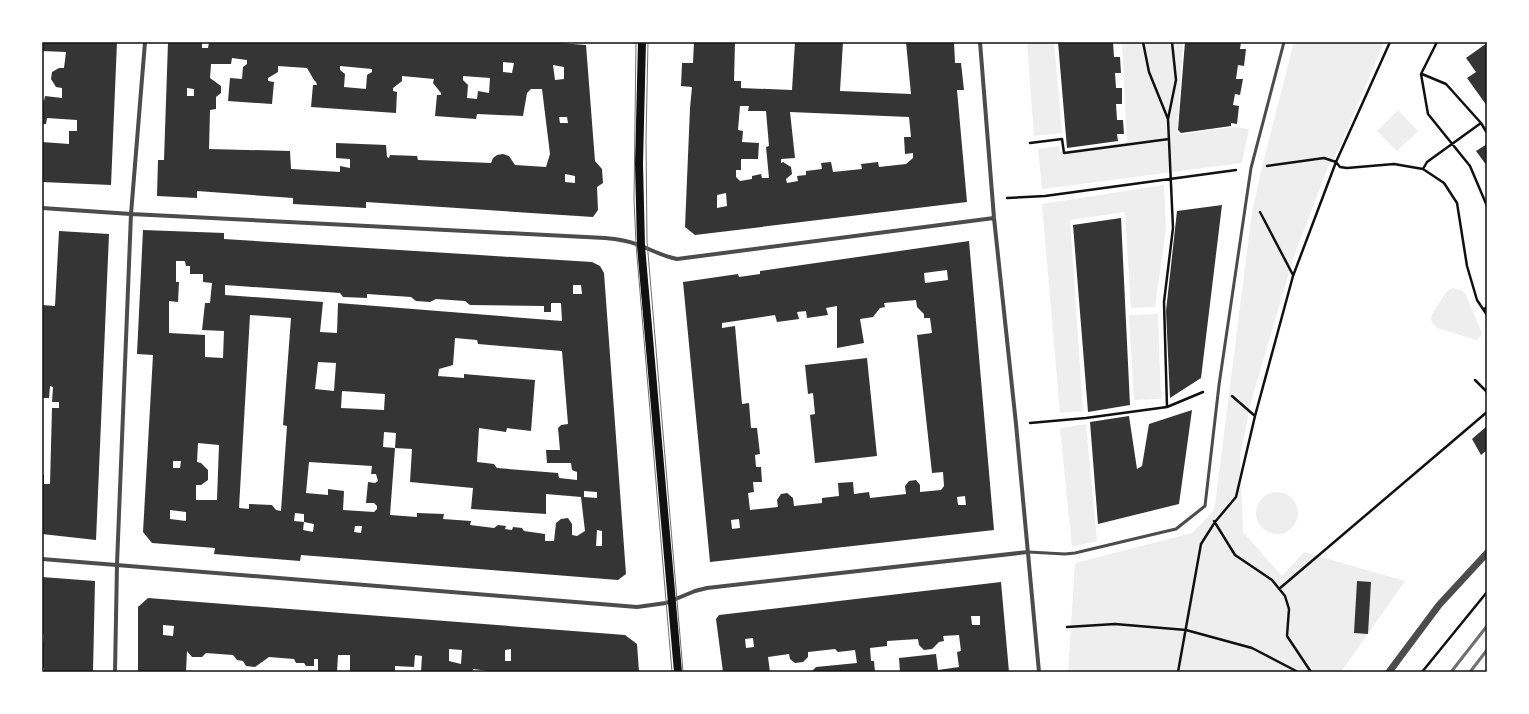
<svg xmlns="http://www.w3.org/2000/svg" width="1529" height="714" viewBox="0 0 1529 714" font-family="'Zilla Slab',serif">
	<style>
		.green { fill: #eee }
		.building { fill: #353535; fill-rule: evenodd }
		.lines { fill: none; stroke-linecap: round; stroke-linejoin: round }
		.path { stroke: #111; stroke-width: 2.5 }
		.service { stroke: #4c4c4c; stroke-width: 3 }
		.minor { stroke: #4c4c4c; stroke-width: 4 }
		.tertiary { stroke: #4c4c4c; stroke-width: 7 }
		.secondary { stroke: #111; stroke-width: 8 }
		.tram { stroke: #707070; stroke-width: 1 }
		.rail { stroke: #707070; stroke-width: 3 }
		.neatline { fill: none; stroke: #111; stroke-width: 1.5 }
	</style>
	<rect width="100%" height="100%" fill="#fff"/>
	<path class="green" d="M1027,42H1054L1062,133L1034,136Z
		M1122,42H1183L1177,135L1233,127L1249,129L1242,163L1042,189L1038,149L1059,146L1060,152L1127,142Z
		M1294,42H1384L1339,149L1328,167L1293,259L1251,402L1240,457L1243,532L1282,576L1304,552L1405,581L1341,672H1068L1075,563L1192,533L1212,513L1215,505L1252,212L1264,159Z
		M1398,110L1418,131L1397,151L1377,131Z
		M1164,185L1166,229L1155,307L1131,308L1125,212L1070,220L1083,411L1060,413L1042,204Z
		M1453,288L1463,291L1466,295L1481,331L1482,335L1477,340L1437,328L1432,322L1431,319L1432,314L1447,291Z
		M1158,314L1161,399L1134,400L1129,315Z
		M1086,424L1097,541L1072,547L1060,428Z
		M1256 513a21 21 0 1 1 42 0a21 21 0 1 1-42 0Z"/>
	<path class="building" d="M42,42H117L111,185L42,182V142L69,144V131H77V120L47,118L46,124H42V100L44,101L45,96L62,98V88L56,87L51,79L52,72L59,68H64L66,52L42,51Z
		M168,42H202V48H208L209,42H546L586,45L595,161L602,169L603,183L597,187L598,210L593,217L366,202V208L293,204V198L197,191V198L157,196L158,160H164ZM232,58L247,60V64L243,67L242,79L230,78L228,101L272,104L274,82L268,81V78L278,72V66L307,68L314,80L316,82L317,85H313L311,107L396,113L397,92L393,91V88L402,81V76L434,79L433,83L441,93V95H437L435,116L476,119L477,114L523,116L527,93L531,89H542L550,154L546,167L515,165L509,156L503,154L497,155L493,158L491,163L418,160L417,156L390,155L389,158L387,157L386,145L336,143V158L350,159V168L340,166V172L291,169L290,151L209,149L210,110L216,109V97L221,93V86L210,78L211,64H231ZM503,62L514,63L512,73L503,72ZM553,65L564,67V79L555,80ZM340,66L372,69V72L367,75L366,89L344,87L345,74L340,70ZM463,76L490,78L489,93L478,91L477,99L467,98L468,85L463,80ZM187,88L194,89V96H187ZM559,117H567L568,123H560ZM565,174L575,176V183L565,182Z
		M694,42H735L734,81H741V88L792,90L795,42H843L840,91L911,94L906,42H954L955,63H961L964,90H957L967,202L695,235L685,227L690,108L692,87L681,86L682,63H693ZM740,106H749L748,111H766L769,146L766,147L769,178H762L761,174L752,176V179L740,181L736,177V170H741V159H758L759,143L742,142L743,131L738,130ZM790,112L909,117L911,137H904L905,154L913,153V158L906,164L879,167L878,162L861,164L862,169L833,172L831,162L821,163L822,169L806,171V175L797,176L798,181L787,183L786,179L792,174L791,167L783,162L781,163V159L795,158ZM726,193L727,206L717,208V195Z
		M1058,42H1113L1114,57H1120L1121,73H1115L1116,88H1122V104H1116L1117,120H1123L1124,134H1117L1118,141L1067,148Z
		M1185,42H1241L1240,49H1246L1244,66L1238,65L1236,79H1243L1240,95L1235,94L1233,105L1239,106L1237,124L1231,123V126L1181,133L1178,130Z
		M1487,43V106L1467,78L1476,72L1466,58Z
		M1487,144V166L1476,151Z
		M1222,205L1201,378L1170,398L1166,311L1177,211Z
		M1121,218L1130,405L1088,412L1073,225Z
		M143,230L224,233V239L592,262L600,266L604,273L626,574L618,580L301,555L300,561L214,554L215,548L152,543L143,532L153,355L137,354ZM176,261H185L186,266H190V274H203V282L212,283L210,303H205L202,330L224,331L223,358L205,357V335L169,333V301L178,302L179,282H176ZM225,285L340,293L343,297L367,298V294L411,297L416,301L430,302L436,299L465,301L470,305L544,306V312H551V303H561L562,321L338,303L337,333L320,332L323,302L225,295ZM573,285H581L582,294H573ZM250,315L291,318L283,425L287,426L281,511L276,510L272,505L249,504V509L239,508ZM455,338L477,340L478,344L562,351L568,424L561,425L558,428L560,450H546L547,463H571L572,470L577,472V480L559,478L558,473L497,468L494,464L477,462L479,428L506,432L507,428L531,431L535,380L464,374V378L438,376L439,369L453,365ZM318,362L336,363L334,391L315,389ZM342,391L385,394L384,410L341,408ZM384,432L396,433L395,448L383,447ZM198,443L219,445L217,500H196V485H201L208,480V470L201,463L197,462ZM395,448L412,449L410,482L473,488L471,509L546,514V494L581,497L585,531L577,536L572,535V524L568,518L561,519L556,523L554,541H545V534L524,531L522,528L513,527L512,530L505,529L506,526L498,525L494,528L470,525L471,521L443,519L444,514L417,513V517L390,515ZM173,461H181L180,468H173ZM309,462L372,466L371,474H376L378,481L375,483L368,482L366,503H374L377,506V509L374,512L343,510L344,491L328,489V495L306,493ZM584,491L597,492V498L584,497ZM170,510L186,512V521L170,519ZM295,513L304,514V522L314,524L313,532L303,530L304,522L294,521ZM355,526H362L361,533L354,532ZM597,530L602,531V546H596Z
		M59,231L109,234L96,540L42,534V475H44V484H50L52,408H59V402H52L53,387L50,386L49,398H42V305L55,306Z
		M969,241L994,530L710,562L683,282L738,274L739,277L760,274V271ZM947,270L948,280L925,283L924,273ZM916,300L917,307L924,314V318H930L932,333L917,335L932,473L943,472L944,486L941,490L920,492V485L916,480L909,481L905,486L906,494L870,498L869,492L854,494L853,482L838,483L839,496L822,498V503L794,506L793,498L787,493L781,494L777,500L778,507L750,510L748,493L754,492L753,482H762L761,467H756L755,455L760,454L757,428H751L749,403L742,404L735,326L722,328V323L775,315L777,322L799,319L797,312L806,311L807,318L828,315L826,308L837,306V348L864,343L860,319L873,317L880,308L885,307L884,303ZM965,496L966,505H958L957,497ZM739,519L740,528L732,529L731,520Z
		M867,358L877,456L815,463L810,415L815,414L813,393L808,394L805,365Z
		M1192,410L1179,504L1098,524L1090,422L1129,416L1137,469L1142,466L1149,424Z
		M1487,426V450L1481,455L1472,439Z
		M42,577L95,581L93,672H44V668H42V643H43L44,635L42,633Z
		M1357,581L1371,582L1368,634L1354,633Z
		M1001,582L1009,672H900L899,658L936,654L938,670L959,667L957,652L961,651L959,635L943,636L944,641L939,642L932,649L924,650L919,645L918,639L887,641V646L870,648L871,661H874L875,672H811L816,667L857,663L855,650L838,652L835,649L808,652V657L803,662L795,663L790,659L789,654L768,657L770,672H723L716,619L719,615ZM971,616H980V625H972ZM753,638L754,647L746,648L745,639Z
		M148,598L625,635L637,644L639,672H495L473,669V672H421L422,656L415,655L414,667L395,666V672H350V655H338L337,672H318V659H314V666H306L304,663H296L294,659L269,657L255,667L246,666L243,661L237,660L233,655L206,653L202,657H192L187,651L186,672H138V607ZM163,625L174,626L173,636L163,635ZM449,649L462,650L461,664L449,661ZM511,649V661H505V650Z"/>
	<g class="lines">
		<path class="path" d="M1143,42L1149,72L1168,119
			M1437,42L1421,74L1428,114L1470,166L1487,206
			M1422,74L1446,84L1481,123L1487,133
			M1030,143L1062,139L1064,153L1169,139
			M1267,166L1324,158L1336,162L1340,167L1347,168L1394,164L1423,169L1444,183L1457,203L1467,266L1477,300L1487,315
			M1423,169L1427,162L1481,123
			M1007,198L1045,196L1236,170
			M1260,212L1293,275
			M1484,310L1487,306
			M1475,380L1487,392
			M1232,396L1255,416
			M1167,407L1164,302L1173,228L1168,119L1176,80L1172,42
			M1030,423L1086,418L1167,407L1203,392
			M1214,521L1235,555L1272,580L1285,596L1289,609L1287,636L1311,672
			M1279,589L1487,412
			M1067,627L1115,624L1186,630L1252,648L1298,672
			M1178,672L1201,544L1215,522L1236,497L1255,416L1293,276L1336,162L1390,42
			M1422,672L1487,592"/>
		<path class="service" d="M1028,552L1065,554L1075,553L1163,532L1176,529L1205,506L1219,385L1251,168L1284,42"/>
		<path class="minor" d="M980,42L994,218L1016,424L1039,672
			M42,208L131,214L605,238C616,239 626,240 636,244C650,249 662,256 677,259L994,218
			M42,559L637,607L666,603L695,591L707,588L1028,552
			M115,672L117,564L131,214L145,42"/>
		<path class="tertiary" d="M1389,672L1439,605L1487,553"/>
		<path class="secondary" d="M642,42L639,164L641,246L678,672"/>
		<path class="tram" d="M636,42L634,199L636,244L672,672
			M648,42L646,140L647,241L683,672"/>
		<path class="rail" d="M1451,672L1487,626
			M1470,672L1487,650"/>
	</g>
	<rect width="1529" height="714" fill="none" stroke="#ffffff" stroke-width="86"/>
	<rect x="43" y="43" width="1443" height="628" class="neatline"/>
</svg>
